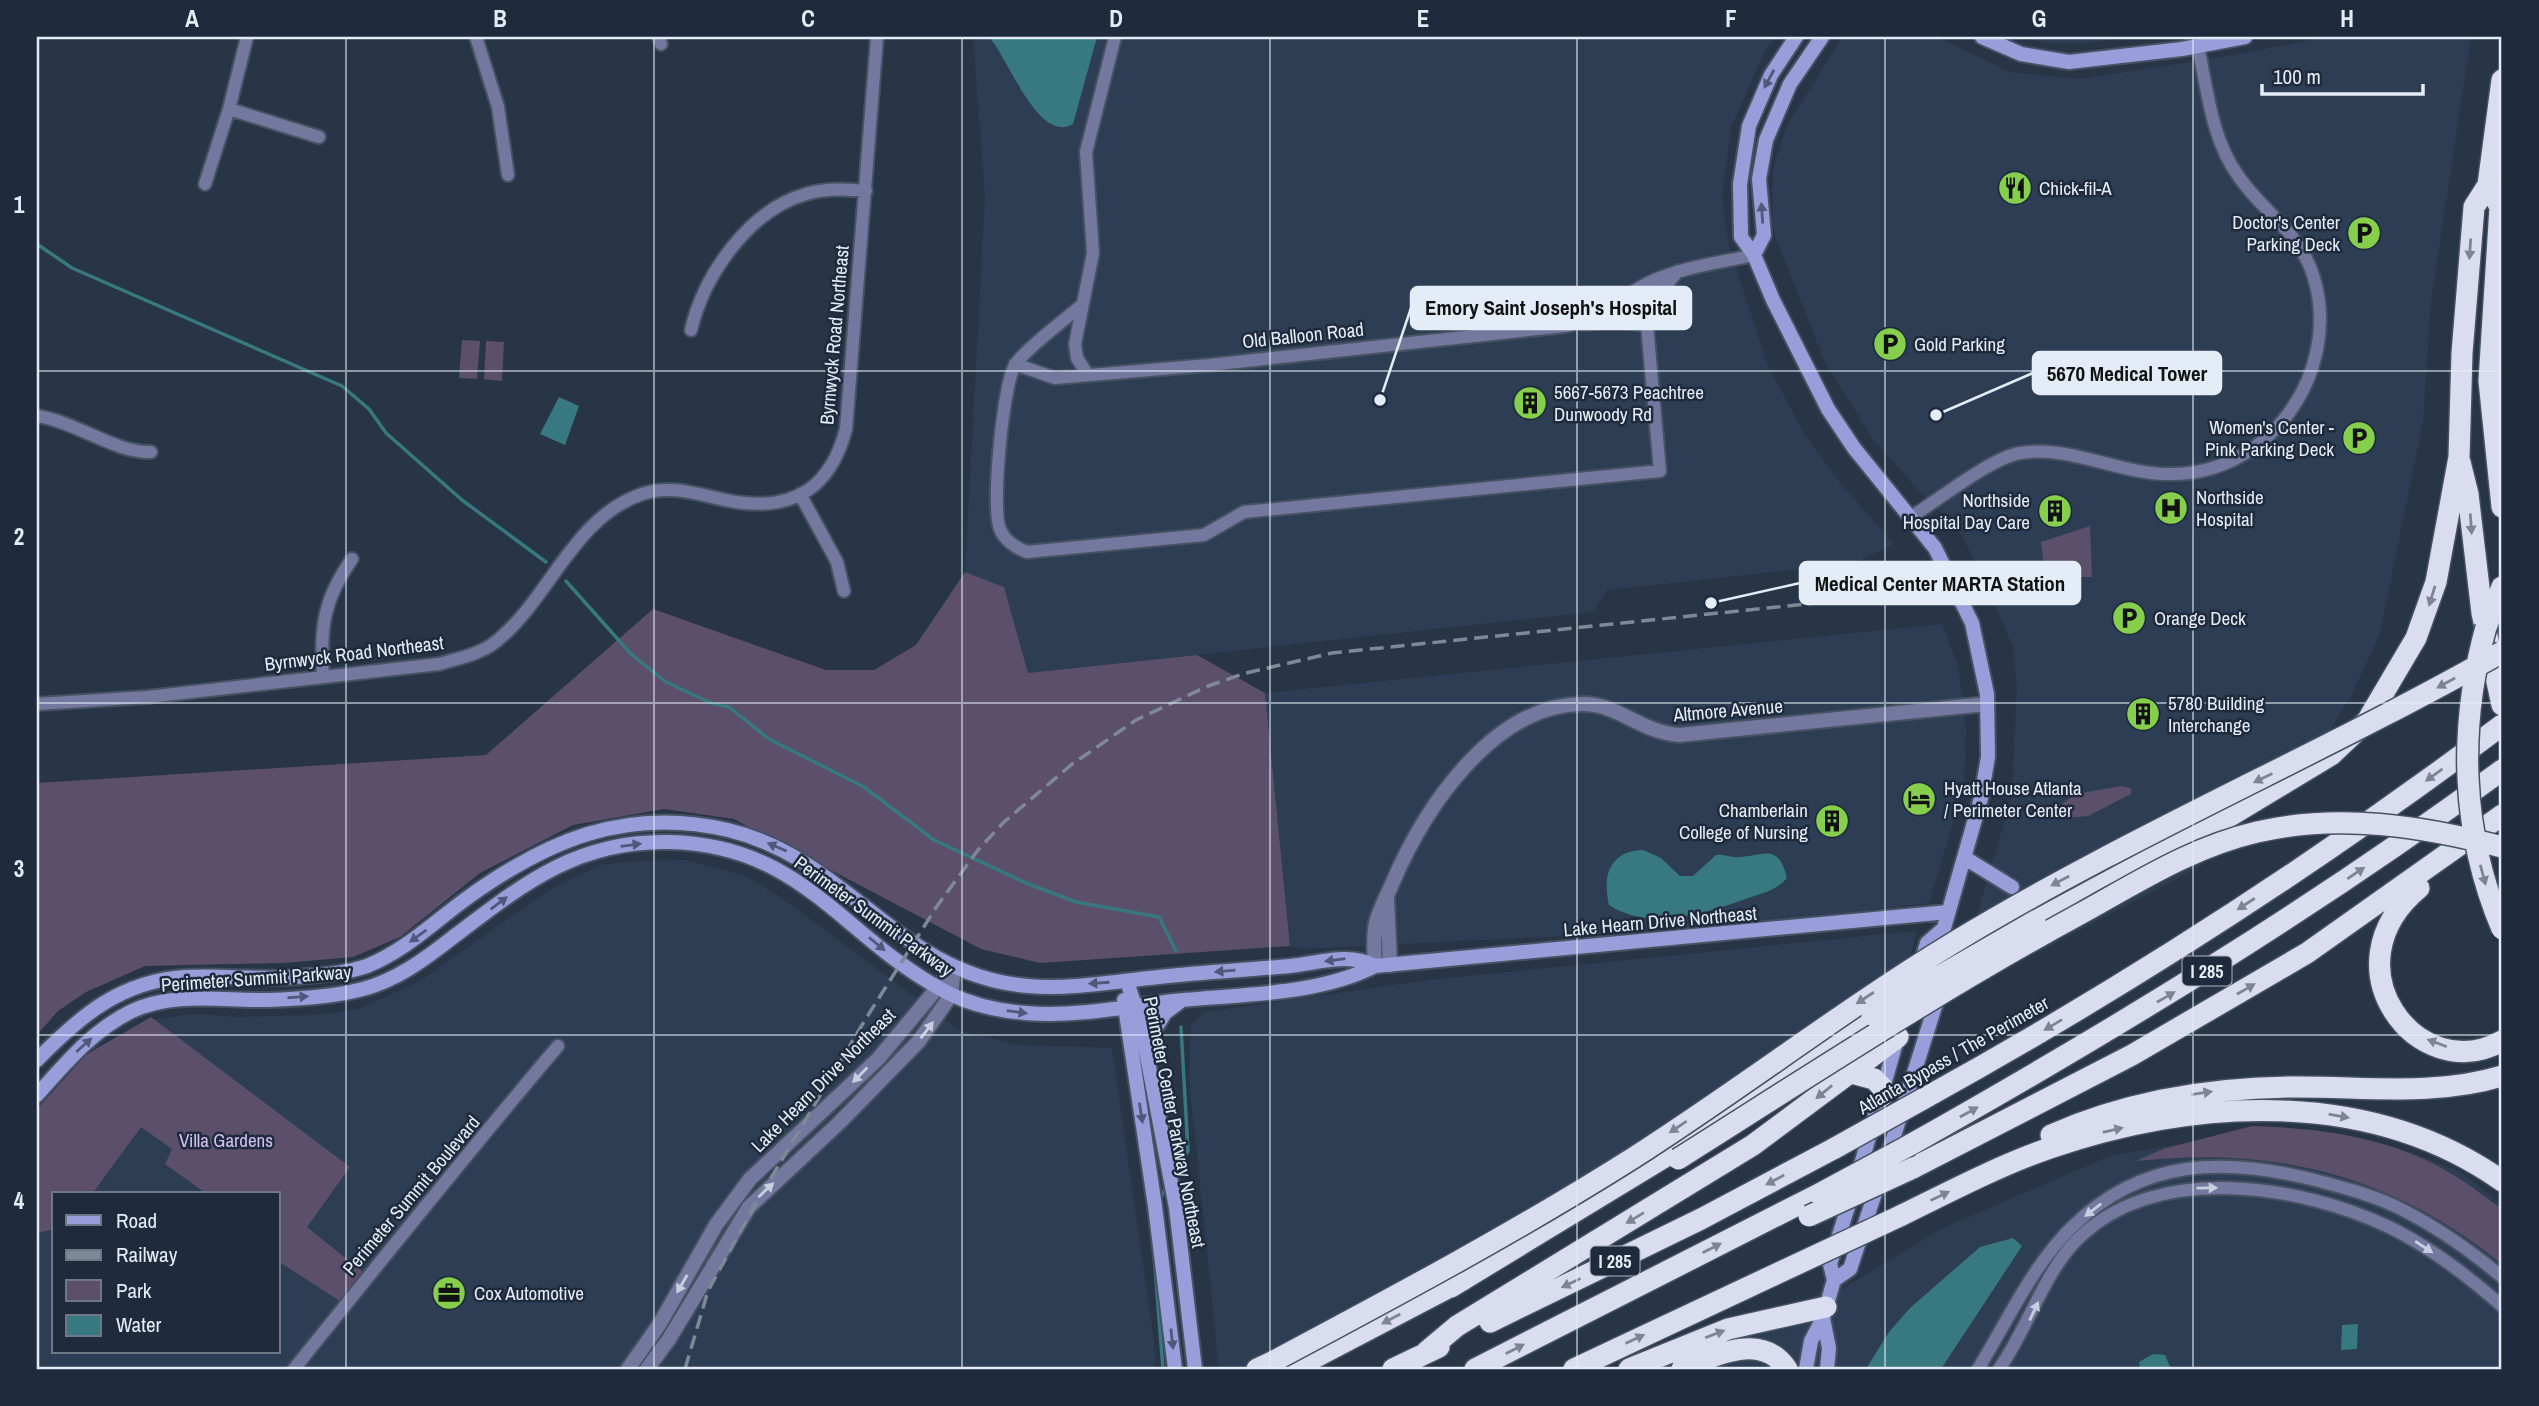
<svg xmlns="http://www.w3.org/2000/svg" width="2539" height="1406" viewBox="0 0 2539 1406" font-family="'Archivo Narrow',sans-serif">
	<style>
		.built { fill: #2d3e54; fill-rule: evenodd }
		.green { fill: #5b4f6c }
		.water { fill: #377881 }
		.lines { fill: none; stroke-linecap: round; stroke-linejoin: round }
		.stream { stroke: #377881; stroke-width: 3.5 }
		.minor-casing { stroke: #465262; stroke-width: 16 }
		.tertiary-casing { stroke: #465262; stroke-width: 18 }
		.secondary-casing { stroke: #465262; stroke-width: 18 }
		.motorway-casing { stroke: #465262; stroke-width: 24 }
		.minor { stroke: #74789e; stroke-width: 12 }
		.tertiary { stroke: #74789e; stroke-width: 14 }
		.secondary { stroke: #989ed9; stroke-width: 14 }
		.motorway { stroke: #daddef; stroke-width: 21 }
		.rail { stroke: #7e8997; stroke-width: 3.5; stroke-dasharray: 14 7; stroke-linecap: butt }
		.motorway-bridge-casing { stroke: #465262; stroke-width: 24; stroke-linecap: butt }
		.motorway-bridge { stroke: #daddef; stroke-width: 21 }
		.oneway { fill: #4f597b }
		.oneway2 { fill: #7c8496 }
		.oneway3 { fill: #c8cfe1 }
		.grid { fill: none; stroke: #e4ecf7; stroke-width: 2; stroke-opacity: 0.55 }
		.labels { text-anchor: middle; dominant-baseline: central; stroke-width: 5; stroke-linejoin: round; paint-order: stroke }
		.shield { fill: #1f2b3c; stroke: #a9b2bf; stroke-width: 2 }
		.shield-label { font-size: 18px; font-weight: bold; fill: #e4ecf7 }
		.poi-label { font-size: 19px; fill: #e4ecf7; stroke: #1f2b3c; text-anchor: start }
		.street-label { font-size: 19px; fill: #e4ecf7; stroke: #1f2b3c }
		.park-label { font-size: 19px; fill: #d5bff5; stroke: #1f2b3c }
		.leader { fill: none; stroke: #e4ecf7; stroke-width: 2.5 }
		.callout-dot { fill: #e4ecf7; stroke: #1f2b3c; stroke-width: 2.5 }
		.callout { fill: #e4ecf7; stroke: #e4ecf7; stroke-width: 2.5 }
		.callout-label { font-size: 21px; text-anchor: middle; font-weight: bold; fill: #111 }
		.neatline { fill: none; stroke: #e4ecf7; stroke-width: 2.5 }
		.grid-label { font-size: 23px; text-anchor: middle; font-weight: bold; fill: #e4ecf7 }
	</style>
	<rect width="100%" height="100%" fill="#283546"/>
	<path class="built" d="M973,37H1775L1763,55L1731,128L1722,199L1728,244L1768,366L1805,435L1838,480L1894,544L1855,563L1607,590L1593,612L1028,673L1004,587L965,572L985,197Z
		M1843,37H1937L2010,72L2079,79L2216,58L2327,37H2471L2431,301L2423,422L2380,633L2353,692L2322,744L2201,866L2052,945L1954,993L2012,796L2017,689L2013,648L1983,574L1956,527L1917,489L1872,438L1824,360L1775,236L1772,220L1773,169L1787,125Z
		M2019,37H2131L2087,43H2045Z
		M1942,624L1958,666L1966,727L1964,786L1929,903L1761,922L1582,935L1302,949L1290,946L1265,693Z
		M687,860L745,876L779,896L961,1031L1017,1045L1112,1048L1154,1341L1155,1369H37V1118L95,1048L155,1019L195,1014L239,1017L317,1015L359,1009L420,981L546,892L600,865L637,861ZM54,1194H278V1352H54Z
		M1916,931L1900,1013L1257,1369H1219L1189,1079L1191,1025L1205,1012L1428,980Z
		M2214,1138L2411,1152L2461,1172L2502,1205V1369H1611L1801,1308L1824,1288L1841,1290L1941,1229L2110,1156Z"/>
	<path class="green" d="M462,340L480,341L477,379L459,378Z
		M486,341L504,342L502,381L484,379Z
		M2090,526L2092,577H2067L2044,569L2041,542Z
		M965,572L1004,587L1028,673L1197,655L1265,693L1290,946L1040,963L981,949L734,819L664,809L573,825L480,873L400,937L353,957L284,963L145,966L86,992L58,1011L37,1035V783L486,755L653,609L826,670H874L916,645Z
		M2121,786L2131,788V794L2088,816L2067,818L2059,806L2076,794Z
		M151,1017L350,1167L307,1227L369,1277L346,1305L278,1261V1194H207L165,1164L172,1149L141,1127L92,1194H54V1229L37,1233V1109L86,1055Z
		M2252,1126C2323,1128 2398,1138 2458,1178C2474,1187 2487,1199 2502,1209V1264C2391,1175 2277,1146 2136,1161L2163,1149Z"/>
	<path class="water" d="M989,37H1097L1073,124C1038,145 1008,57 989,37Z
		M559,397L579,406L565,445L540,434Z
		M1643,850L1661,858L1680,876H1693L1716,855C1725,854 1731,858 1739,857C1764,856 1778,842 1787,878C1774,893 1758,894 1740,901C1700,915 1647,930 1609,905C1602,875 1610,851 1643,850Z
		M2013,1238L2022,1246L1941,1369H1866L1889,1332L1910,1308L1980,1247Z
		M2358,1324L2357,1349L2341,1350L2342,1325Z
		M2153,1354L2165,1355L2171,1369H2140L2139,1362Z"/>
	<g class="lines">
		<path class="stream" d="M37,244L72,268L342,386L369,409L386,433L462,500L546,562
			M566,581L631,654L666,682L711,703L729,707L769,739L864,787L934,840L1026,883L1076,902L1159,917L1176,951
			M1173,1175L1188,1151L1181,1027
			M1160,1199L1168,1184
			M1154,1255L1163,1369"/>
		<g class="minor-casing">
			<path id="minor" d="M476,37L498,107L508,175
				M659,37L661,44
				M229,109L319,137
				M205,184L229,109L247,37
				M1083,304C1066,319 1026,348 1015,365C1003,384 991,508 1000,529C1004,540 1016,548 1027,552L1204,535L1244,512L1660,471L1647,325L1651,304L1678,271
				M1583,324L1615,321L1647,325
				M691,330C704,275 749,210 806,194C826,188 846,189 866,191
				M1015,364L1055,378L1209,365L1566,326C1596,320 1621,297 1648,283C1681,267 1719,263 1754,255
				M1087,374L1077,358L1075,344L1093,253L1086,152L1115,37
				M37,416C77,422 115,453 151,452
				M800,494L837,562L844,591
				M1911,517C1938,500 1991,458 2020,453C2068,445 2118,473 2166,474C2268,478 2342,373 2314,278C2301,233 2264,213 2239,177C2211,139 2208,91 2198,47
				M323,677C320,628 323,600 352,559
				M37,704L147,697L439,664C459,658 482,654 498,640C550,597 574,517 642,494C674,483 704,497 736,502C796,511 831,486 846,429L877,37
				M294,1369C381,1261 468,1152 558,1046
				M1978,1369C2007,1322 2032,1266 2072,1227C2143,1158 2224,1157 2315,1180C2344,1188 2374,1195 2401,1209C2437,1227 2471,1251 2502,1277
				M1999,1369C2029,1327 2045,1268 2082,1235C2161,1163 2300,1185 2389,1227C2430,1247 2468,1276 2502,1306"/>
		</g>
		<g class="tertiary-casing">
			<path id="tertiary" d="M1387,897L1390,965
				M1375,966C1374,952 1373,937 1376,923C1379,910 1387,896 1392,884C1424,809 1493,703 1585,704C1619,705 1641,732 1679,735L1987,704
				M628,1369L659,1325L716,1225L750,1179L878,1059L954,968
				M647,1369L669,1339L749,1207L840,1122L919,1041L951,995L954,968"/>
		</g>
		<g class="secondary-casing">
			<path id="secondary" d="M1796,37L1771,75L1749,126L1740,184L1741,237L1754,255L1773,300L1828,409L1854,448L1935,548L1972,623L1987,694L1988,757L1981,798L1944,928L1927,943L1921,963
				M1982,37L2021,54L2069,62L2182,49L2245,37
				M1754,255L1764,235L1759,179L1766,140L1790,84L1822,37
				M1965,858L2012,887
				M1127,981L1141,1025L1176,1208L1195,1369
				M1124,1000L1155,1206L1175,1369
				M1145,1045L1165,1013L1181,1001
				M37,1060C80,1016 121,981 185,977C222,975 258,980 295,977C319,975 343,974 367,966C404,951 432,924 463,901C545,841 625,806 728,830C850,859 898,975 1028,986C1071,990 1116,981 1159,977C1203,972 1247,970 1290,966C1319,963 1349,952 1375,966
				M37,1095C65,1064 92,1031 130,1012C173,991 222,1001 268,1000C299,999 333,997 363,989C397,980 425,959 452,938C522,885 576,840 669,842C805,845 843,939 948,993C972,1005 1000,1011 1026,1013C1075,1017 1125,1007 1173,1001C1238,994 1316,996 1375,966L1948,912
				M1887,1158L1939,994
				M1858,1175L1898,1036
				M1834,1280L1850,1269L1879,1181
				M1823,1318L1829,1348L1827,1369
				M1806,1369L1811,1341L1823,1318L1834,1280L1830,1264L1852,1194"/>
		</g>
		<g class="motorway-casing">
			<path id="motorway" d="M2488,185L2500,207L2489,381L2502,507
				M2460,462L2468,494L2482,613L2502,705
				M2486,627L2502,587
				M2419,888C2325,966 2418,1088 2502,1041
				M2035,921L2230,816L2331,755L2367,721L2416,638L2436,582L2459,457L2462,353L2474,207L2488,185L2502,80
				M1848,1072L1874,1079L1883,1088L1882,1096
				M1923,1099C2124,988 2318,863 2502,725
				M2051,1135C2126,1102 2208,1088 2290,1087C2362,1086 2432,1097 2502,1076
				M1910,1145C2114,1030 2313,909 2502,770
				M1913,1168L2132,1055L2307,953L2502,815
				M1900,1216C1949,1192 1998,1166 2050,1148C2197,1098 2370,1088 2502,1181
				M1451,1287L1663,1158L1872,1015
				M1490,1322L1701,1219L1835,1148
				M1426,1352L1457,1326L1753,1145L1898,1037
				M1257,1369L1272,1362
				M1293,1369L1463,1280
				M1393,1369L1439,1347
				M1475,1369L1819,1194
				M1574,1369L1774,1275
				M1629,1369L1728,1329L1826,1307
				M1682,1369C1713,1356 1762,1331 1787,1369"/>
		</g>
		<use href="#minor" class="minor"/>
		<use href="#tertiary" class="tertiary"/>
		<use href="#secondary" class="secondary"/>
		<use href="#motorway" class="motorway"/>
		<path class="rail" d="M685,1369L708,1291L752,1210L865,1020L937,906L978,850L1004,822L1071,765L1136,720L1208,686L1246,673L1332,653L1922,592"/>
		<g class="motorway-bridge-casing">
			<path id="motorway-bridge" d="M2486,627C2458,728 2461,832 2502,929
				M1872,1015L2035,921
				M1835,1148L1923,1099
				M1678,1159C1811,1075 1942,989 2080,914C2138,882 2192,847 2257,832C2338,813 2423,826 2502,847
				M1819,1194L1910,1145
				M1809,1216L1913,1168
				M1774,1275L1900,1216
				M1272,1362C1394,1297 1516,1232 1633,1158C1741,1089 1843,1010 1953,943C2131,835 2322,754 2502,652"/>
		</g>
		<use href="#motorway-bridge" class="motorway-bridge"/>
	</g>
	<defs><path id="oneway-solid" d="M-6-.8H1V-3.2L6.5 0L1 3.2V.8H-6Z" transform="scale(1.75)"/></defs>
	<g class="oneway">
		<use href="#oneway-solid" transform="translate(1769 79) rotate(118)"/>
		<use href="#oneway-solid" transform="translate(1762 213) rotate(-94)"/>
		<use href="#oneway-solid" transform="translate(631 845) rotate(-7)"/>
		<use href="#oneway-solid" transform="translate(777 847) rotate(-157)"/>
		<use href="#oneway-solid" transform="translate(499 903) rotate(-37)"/>
		<use href="#oneway-solid" transform="translate(418 936) rotate(144)"/>
		<use href="#oneway-solid" transform="translate(877 944) rotate(40)"/>
		<use href="#oneway-solid" transform="translate(1335 960) rotate(172)"/>
		<use href="#oneway-solid" transform="translate(1225 971) rotate(175)"/>
		<use href="#oneway-solid" transform="translate(1099 983) rotate(176)"/>
		<use href="#oneway-solid" transform="translate(298 997) rotate(-4)"/>
		<use href="#oneway-solid" transform="translate(1017 1012) rotate(8)"/>
		<use href="#oneway-solid" transform="translate(84 1045) rotate(-42)"/>
		<use href="#oneway-solid" transform="translate(1141 1113) rotate(81)"/>
		<use href="#oneway-solid" transform="translate(1172 1339) rotate(84)"/>
	</g>
	<g class="oneway2">
		<use href="#oneway-solid" transform="translate(2470 249) rotate(94)"/>
		<use href="#oneway-solid" transform="translate(2471 524) rotate(86)"/>
		<use href="#oneway-solid" transform="translate(2432 596) rotate(107)"/>
		<use href="#oneway-solid" transform="translate(2446 683) rotate(151)"/>
		<use href="#oneway-solid" transform="translate(2434 775) rotate(144)"/>
		<use href="#oneway-solid" transform="translate(2263 778) rotate(154)"/>
		<use href="#oneway-solid" transform="translate(2356 873) rotate(-34)"/>
		<use href="#oneway-solid" transform="translate(2483 875) rotate(75)"/>
		<use href="#oneway-solid" transform="translate(2060 881) rotate(152)"/>
		<use href="#oneway-solid" transform="translate(2246 904) rotate(147)"/>
		<use href="#oneway-solid" transform="translate(2246 989) rotate(-30)"/>
		<use href="#oneway-solid" transform="translate(2166 997) rotate(-30)"/>
		<use href="#oneway-solid" transform="translate(1865 998) rotate(147)"/>
		<use href="#oneway-solid" transform="translate(2053 1025) rotate(149)"/>
		<use href="#oneway-solid" transform="translate(2437 1043) rotate(-159)"/>
		<use href="#oneway-solid" transform="translate(1824 1092) rotate(141)"/>
		<use href="#oneway-solid" transform="translate(2202 1093) rotate(-9)"/>
		<use href="#oneway-solid" transform="translate(1969 1112) rotate(-29)"/>
		<use href="#oneway-solid" transform="translate(2339 1116) rotate(10)"/>
		<use href="#oneway-solid" transform="translate(1678 1127) rotate(146)"/>
		<use href="#oneway-solid" transform="translate(2113 1130) rotate(-13)"/>
		<use href="#oneway-solid" transform="translate(1775 1180) rotate(152)"/>
		<use href="#oneway-solid" transform="translate(1940 1196) rotate(-26)"/>
		<use href="#oneway-solid" transform="translate(1635 1218) rotate(149)"/>
		<use href="#oneway-solid" transform="translate(1712 1248) rotate(-27)"/>
		<use href="#oneway-solid" transform="translate(1571 1283) rotate(154)"/>
		<use href="#oneway-solid" transform="translate(1391 1319) rotate(152)"/>
		<use href="#oneway-solid" transform="translate(1715 1334) rotate(-21)"/>
		<use href="#oneway-solid" transform="translate(1635 1339) rotate(-25)"/>
		<use href="#oneway-solid" transform="translate(1515 1349) rotate(-27)"/>
	</g>
	<g class="oneway3">
		<use href="#oneway-solid" transform="translate(927 1030) rotate(-53)"/>
		<use href="#oneway-solid" transform="translate(860 1075) rotate(135)"/>
		<use href="#oneway-solid" transform="translate(2207 1188) rotate(-1)"/>
		<use href="#oneway-solid" transform="translate(766 1190) rotate(-43)"/>
		<use href="#oneway-solid" transform="translate(2093 1210) rotate(142)"/>
		<use href="#oneway-solid" transform="translate(2424 1247) rotate(33)"/>
		<use href="#oneway-solid" transform="translate(682 1284) rotate(120)"/>
		<use href="#oneway-solid" transform="translate(2034 1311) rotate(-65)"/>
	</g>
	<path class="grid" d="M346,37V1369M654,37V1369M962,37V1369M1270,37V1369M1577,37V1369M1885,37V1369M2193,37V1369M37,371H2502M37,703H2502M37,1035H2502"/>
	<defs>
		<g id="restaurant-disc" transform="scale(1.75)"><circle r="9.5" fill="#85cf4c" stroke="#1f2b3c"/><path d="M-5-6h1v4h1v-4h1v4h1v-4h1v5L-1.5 .5V6h-2V.5L-5-1ZM5-6V6H3V1.5H1.5Q1.5-4 5-6Z" fill="#111"/></g>
		<g id="parking-disc" transform="scale(1.75)"><circle r="9.5" fill="#85cf4c" stroke="#1f2b3c"/><path d="M-3.5-5.5H1a3.5 3.5 0 0 1 0 7H-1V5.5H-3.5ZM-1-3.4V-.6H.8a1.4 1.4 0 0 0 0-2.8Z" fill="#111"/></g>
		<g id="building-disc" transform="scale(1.75)"><circle r="9.5" fill="#85cf4c" stroke="#1f2b3c"/><path d="M-4-6H4V6H1V3H-1V6H-4ZM-2.5-4.3h1.7v1.8h-1.7ZM.8-4.3h1.7v1.8H.8ZM-2.5-1h1.7V.8h-1.7ZM.8-1h1.7V.8H.8Z" fill="#111"/></g>
		<g id="hospital-disc" transform="scale(1.75)"><circle r="9.5" fill="#85cf4c" stroke="#1f2b3c"/><path d="M-5-5h3v3.5h4V-5h3V5h-3V1.5h-4V5h-3Z" fill="#111"/></g>
		<g id="hotel-disc" transform="scale(1.75)"><circle r="9.5" fill="#85cf4c" stroke="#1f2b3c"/><path d="M-6-4.5h1.5V1H6V5H4.5V3h-9V5H-6ZM-4 0a1.8 1.8 0 1 1 3.6 0ZM.5 0V-2.5h3Q6-2.5 6 0Z" fill="#111"/></g>
		<g id="office-disc" transform="scale(1.75)"><circle r="9.5" fill="#85cf4c" stroke="#1f2b3c"/><path d="M-6-3h4V-5.5h4V-3h4V5H-6ZM-1-4.5V-3h2v-1.5ZM-6 0V1H6V0Z" fill="#111"/></g>
	</defs>
	<g fill-rule="evenodd">
		<use href="#restaurant-disc" x="2015" y="188"/>
		<use href="#parking-disc" x="2364" y="233"/>
		<use href="#parking-disc" x="1890" y="344"/>
		<use href="#building-disc" x="1530" y="403"/>
		<use href="#parking-disc" x="2359" y="438"/>
		<use href="#hospital-disc" x="2171" y="508"/>
		<use href="#building-disc" x="2055" y="511"/>
		<use href="#parking-disc" x="2129" y="618"/>
		<use href="#building-disc" x="2143" y="714"/>
		<use href="#hotel-disc" x="1919" y="799"/>
		<use href="#building-disc" x="1832" y="821"/>
		<use href="#office-disc" x="449" y="1293"/>
	</g>
	<g class="labels">
		<g class="shield">
			<rect x="2182.5" y="956.5" width="49" height="29" rx="5"/>
			<rect x="1590.5" y="1246.5" width="49" height="29" rx="5"/>
		</g>
		<g class="shield-label">
			<text x="2207" y="971">I 285</text>
			<text x="1615" y="1261">I 285</text>
		</g>
		<g class="poi-label">
			<text x="2039" y="188">Chick-fil-A</text>
			<text x="2340" y="222" text-anchor="end">Doctor's Center<tspan x="2340" dy="22">Parking Deck</tspan></text>
			<text x="1914" y="344">Gold Parking</text>
			<text x="1554" y="392">5667-5673 Peachtree<tspan x="1554" dy="22">Dunwoody Rd</tspan></text>
			<text x="2334" y="427" text-anchor="end">Women's Center -<tspan x="2334" dy="22">Pink Parking Deck</tspan></text>
			<text x="2196" y="497">Northside<tspan x="2196" dy="22">Hospital</tspan></text>
			<text x="2030" y="500" text-anchor="end">Northside<tspan x="2030" dy="22">Hospital Day Care</tspan></text>
			<text x="2154" y="618">Orange Deck</text>
			<text x="2168" y="703">5780 Building<tspan x="2168" dy="22">Interchange</tspan></text>
			<text x="1944" y="788">Hyatt House Atlanta<tspan x="1944" dy="22">/ Perimeter Center</tspan></text>
			<text x="1808" y="810" text-anchor="end">Chamberlain<tspan x="1808" dy="22">College of Nursing</tspan></text>
			<text x="474" y="1293">Cox Automotive</text>
		</g>
		<g class="street-label">
			<text transform="translate(834 335) rotate(-85)">Byrnwyck Road Northeast</text>
			<text transform="translate(1303 335) rotate(-6)">Old Balloon Road</text>
			<text transform="translate(354 653) rotate(-7)">Byrnwyck Road Northeast</text>
			<text transform="translate(1728 710) rotate(-5)">Altmore Avenue</text>
			<text transform="translate(874 916) rotate(36)">Perimeter Summit Parkway</text>
			<text transform="translate(1660 921) rotate(-5)">Lake Hearn Drive Northeast</text>
			<text transform="translate(256 978) rotate(-4)">Perimeter Summit Parkway</text>
			<text transform="translate(1953 1055) rotate(-30)">Atlanta Bypass / The Perimeter</text>
			<text transform="translate(823 1080) rotate(-45)">Lake Hearn Drive Northeast</text>
			<text transform="translate(1175 1122) rotate(79)">Perimeter Center Parkway Northeast</text>
			<text transform="translate(411 1195) rotate(-50)">Perimeter Summit Boulevard</text>
		</g>
		<g class="park-label">
			<text x="226" y="1140">Villa Gardens</text>
		</g>
	</g>
	<path class="leader" d="M1380 400L1411 308M1936 415L2033 373M1711 603L1800 583"/>
	<g class="callout-dot">
		<circle cx="1380" cy="400" r="7"/>
		<circle cx="1936" cy="415" r="7"/>
		<circle cx="1711" cy="603" r="7"/>
	</g>
	<g class="callout">
		<rect x="1411" y="287" width="280" height="42" rx="7"/>
		<rect x="2033" y="352" width="188" height="42" rx="7"/>
		<rect x="1800" y="562" width="280" height="42" rx="7"/>
	</g>
	<g class="callout-label">
		<text x="1551" y="315">Emory Saint Joseph's Hospital</text>
		<text x="2127" y="381">5670 Medical Tower</text>
		<text x="1940" y="591">Medical Center MARTA Station</text>
	</g>
	<rect width="2539" height="1406" fill="none" stroke="#1f2b3c" stroke-width="77"/>
	<rect x="52" y="1192" width="228" height="161" fill="#1f2b3c" stroke="#6e7887" stroke-width="2"/>
	<rect x="66" y="1215" width="35" height="10" fill="#989ed9" stroke="#6e7887" stroke-width="2"/>
	<text x="116" y="1228" font-size="21" fill="#e4ecf7">Road</text>
	<rect x="66" y="1250" width="35" height="10" fill="#7e8997" stroke="#6e7887" stroke-width="2"/>
	<text x="116" y="1262" font-size="21" fill="#e4ecf7">Railway</text>
	<rect x="66" y="1280" width="35" height="21" fill="#5b4f6c" stroke="#6e7887" stroke-width="2"/>
	<text x="116" y="1298" font-size="21" fill="#e4ecf7">Park</text>
	<rect x="66" y="1315" width="35" height="21" fill="#377881" stroke="#6e7887" stroke-width="2"/>
	<text x="116" y="1332" font-size="21" fill="#e4ecf7">Water</text>
	<path d="M2262 84v10h161v-10" fill="none" stroke="#e4ecf7" stroke-width="3.5"/>
	<text x="2273" y="84" font-size="21" fill="#e4ecf7" stroke="#1f2b3c" stroke-width="5" paint-order="stroke">100 m</text>
	<rect x="38" y="38" width="2462" height="1330" class="neatline"/>
	<g class="grid-label">
		<text x="192" y="27">A</text>
		<text x="500" y="27">B</text>
		<text x="808" y="27">C</text>
		<text x="1116" y="27">D</text>
		<text x="1423" y="27">E</text>
		<text x="1731" y="27">F</text>
		<text x="2039" y="27">G</text>
		<text x="2347" y="27">H</text>
		<text x="19" y="213">1</text>
		<text x="19" y="545">2</text>
		<text x="19" y="877">3</text>
		<text x="19" y="1209">4</text>
	</g>
</svg>
